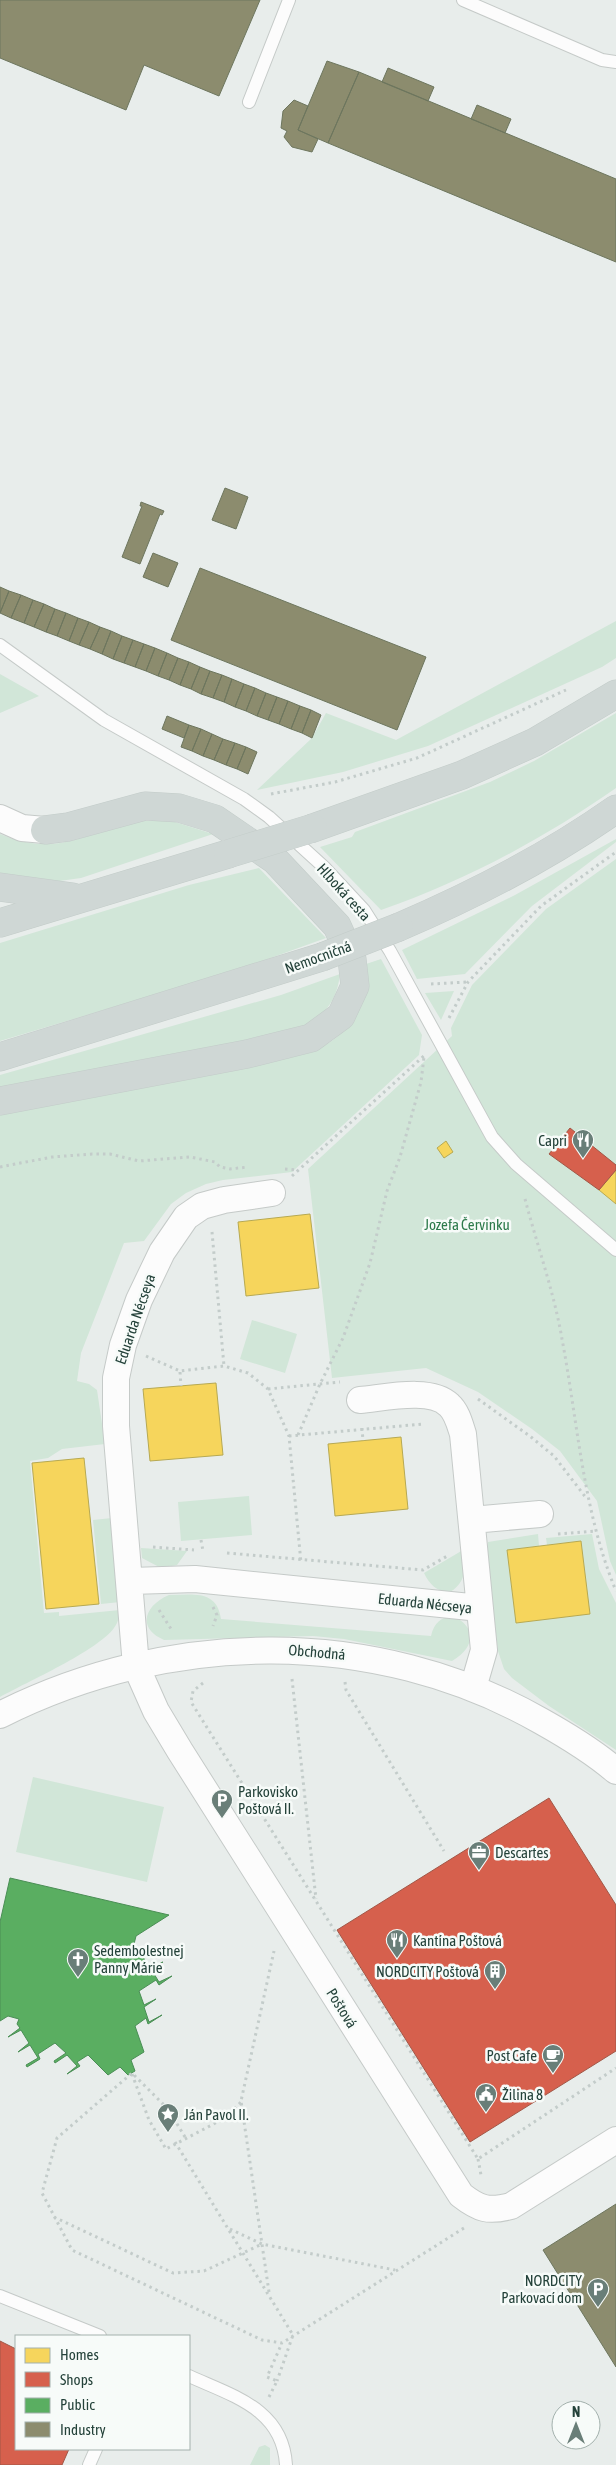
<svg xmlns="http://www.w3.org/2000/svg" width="616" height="2465" viewBox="0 0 616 2465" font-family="'Asap Condensed',sans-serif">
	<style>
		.green { fill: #d1e6d8 }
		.homes { fill: #f6d55c; stroke: #b7a952 }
		.shops { fill: #d6604d; stroke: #a15747 }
		.public { fill: #5aae61; stroke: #4a8e55 }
		.industry { fill: #8c8c6e; stroke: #6d765e }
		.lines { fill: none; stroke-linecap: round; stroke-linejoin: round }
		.service-casing { stroke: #c5cac8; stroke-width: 14 }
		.minor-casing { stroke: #c5cac8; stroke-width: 28 }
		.primary-casing { stroke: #c3ccc9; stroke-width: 29 }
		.path { stroke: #c3ccca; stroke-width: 3; stroke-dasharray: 2.5 4; stroke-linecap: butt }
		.service { stroke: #fcfcfc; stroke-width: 12 }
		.minor { stroke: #fcfcfc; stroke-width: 26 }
		.primary { stroke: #cfd7d5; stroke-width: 28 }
		.primary-bridge-casing { stroke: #c3ccc9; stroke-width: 29; stroke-linecap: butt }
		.primary-bridge { stroke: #cfd7d5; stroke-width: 28 }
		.labels { text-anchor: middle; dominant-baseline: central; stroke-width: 5; stroke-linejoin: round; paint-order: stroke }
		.street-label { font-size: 15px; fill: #24423a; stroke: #f7fbf9 }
		.poi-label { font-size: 15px; fill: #24423a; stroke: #f7fbf9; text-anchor: start }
		.park-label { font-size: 15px; fill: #2d7a4b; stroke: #f7fbf9 }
	</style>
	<rect width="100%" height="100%" fill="#e8edeb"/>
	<path class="green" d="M616,621V658L602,667L428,746L343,772L257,790L312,738L326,713L396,740Z
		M0,674L39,696L0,713Z
		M616,713V788C543,839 465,881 381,910L320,847L352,837L355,832L490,782L534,761Z
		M139,821H172L213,834L81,878L45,883L0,875V834C57,858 84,833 139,821Z
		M616,839V842L532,906L465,974L417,979L402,950L515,895Z
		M616,859V1575L610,1561L597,1501L560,1451L532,1429L478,1392L426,1368L332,1378L308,1169L452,1036L451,1028L472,985L546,909Z
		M259,868L326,938L237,970L0,1041V943L189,885Z
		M381,959L422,1035L419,1055L292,1172L223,1180L206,1184L186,1193L171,1204L144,1241L124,1243L81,1353L77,1381L89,1384L97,1390L105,1444L62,1449L48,1458L30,1461L44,1613L59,1612V1616L120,1610C119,1617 118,1623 114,1628C97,1651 27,1682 0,1697V1114L311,1051C356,1036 356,1005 366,964Z
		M340,974C337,1002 323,1018 298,1030L0,1088V1075L281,995Z
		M454,991L441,1020L425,993Z
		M252,1320L297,1334L285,1373L240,1359Z
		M249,1496L252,1535L181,1541L178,1502Z
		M112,1518L120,1602L101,1604L93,1520Z
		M538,1534L539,1546L507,1550L516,1623L589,1614L581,1541L547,1545L546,1538L592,1534L599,1569L616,1603V1750L549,1706L512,1678L504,1669L498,1651L487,1553L488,1542Z
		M141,1548L187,1551L177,1565L161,1568L142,1558Z
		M463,1550C465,1568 467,1582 450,1592C437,1592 429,1584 424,1573Z
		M169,1595C192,1595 217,1589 221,1619L431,1636C441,1593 499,1634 452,1661L344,1639L313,1636L164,1640C136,1628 145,1605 169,1595Z
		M33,1777L164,1807L147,1882L16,1852Z
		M265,2445L270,2448V2465H250L259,2447Z"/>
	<path class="homes" d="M446,1141L453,1152L444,1158L437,1148Z
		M616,1170V1204L599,1190Z
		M310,1214L319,1288L246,1296L238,1222Z
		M216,1383L223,1455L150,1461L143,1389Z
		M401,1437L408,1509L335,1516L328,1444Z
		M84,1458L99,1604L46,1609L32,1463Z
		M581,1541L590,1614L516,1623L507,1550Z"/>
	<path class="shops" d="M570,1128L616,1165V1170L599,1190L549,1154Z
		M549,1798L616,1905V2051L470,2142L337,1930Z
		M0,2341L16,2349V2449H69L62,2465H0Z"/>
	<path class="public" d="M10,1878L169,1915L136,1936L133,1948L140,1953L153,1947L141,1954L150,1968L163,1962L151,1969L159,1982L172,1976L159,1985L156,1980L139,1991L144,2005L156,1999L144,2007L149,2022L162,2015L148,2024L146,2018L135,2026L144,2052L131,2060L135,2071L128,2075L120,2067L108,2075L88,2055L77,2062L80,2066L67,2074L77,2066L67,2055L55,2063L54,2061L66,2053L55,2043L38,2054L40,2059L27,2067L26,2065L38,2058L30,2045L18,2052L29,2043L21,2030L8,2037L20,2028L17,2024L19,2019L8,2016L0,2021V1922Z"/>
	<path class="industry" d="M0,0H260L219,96L144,65L126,110L0,58Z
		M327,61L359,72L328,143L298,130Z
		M388,68L434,87L428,101L382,82Z
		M359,72L616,179V262L328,143Z
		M294,100L308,106L298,130L318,139L312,152L292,147L284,137L287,131L281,128L283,111Z
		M477,105L511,119L505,133L471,119Z
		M225,488L248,497L236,529L212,520Z
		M141,502L164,511L162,515L160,514L140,564L122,557L142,506H140Z
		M153,553L178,563L168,587L143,577Z
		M200,568L426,657L397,730L171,640Z
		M0,587L9,591L0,613Z
		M9,591L21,595L11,618L0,613Z
		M21,595L33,600L24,623L11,618Z
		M33,600L44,604L34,627L24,623Z
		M44,604L55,609L46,632L34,627Z
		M55,609L66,613L57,636L46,632Z
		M66,613L78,618L69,641L57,636Z
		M78,618L89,622L79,645L69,641Z
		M89,622L100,627L90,649L79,645Z
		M100,627L111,631L102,654L90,649Z
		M111,631L122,636L113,659L102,654Z
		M122,636L133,640L124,663L113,659Z
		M133,640L144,644L135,667L124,663Z
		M144,644L155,648L146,671L135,667Z
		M155,648L167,653L158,676L146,671Z
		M167,653L178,658L169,680L158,676Z
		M178,658L189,662L180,685L169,680Z
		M189,662L200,667L191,689L180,685Z
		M200,667L210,671L201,694L191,689Z
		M210,671L222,675L213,698L201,694Z
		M222,675L232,679L224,702L213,698Z
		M232,679L244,684L235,707L224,702Z
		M244,684L255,688L246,711L235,707Z
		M255,688L266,693L257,716L246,711Z
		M266,693L277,697L268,720L257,716Z
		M277,697L288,701L279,724L268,720Z
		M288,701L300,706L291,729L279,724Z
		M300,706L311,710L302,733L291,729Z
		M311,710L321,715L312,738L302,733Z
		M167,716L189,725L184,738L162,729Z
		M189,725L201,729L192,751L181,747Z
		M201,729L212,734L203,756L192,751Z
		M212,734L223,739L214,760L203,756Z
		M223,739L235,743L226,765L214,760Z
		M235,743L246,747L237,769L226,765Z
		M246,747L257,752L248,774L237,769Z
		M616,2204V2367L543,2250Z"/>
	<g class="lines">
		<g class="service-casing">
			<path id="service" d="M463,0L602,60L616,62
				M249,102L289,0
				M0,645L104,720L244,799L269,817L325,868L364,910L390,951L492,1137L516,1164L616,1250
				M0,2296L100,2336
				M189,2376C233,2396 283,2409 286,2465
				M89,2465L96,2449"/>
		</g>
		<g class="minor-casing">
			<path id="minor" d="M0,818L22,828L45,830
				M272,1193L224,1200L202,1206L186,1217L162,1252L139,1300L123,1345L116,1378V1426L136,1666L156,1711L180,1751L461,2195C479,2209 488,2212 511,2206L616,2140
				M360,1400C384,1398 431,1387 449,1405C457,1412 460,1425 463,1434L484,1650L473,1688
				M472,1520L540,1514
				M131,1581L195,1579L480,1608
				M0,1715C169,1630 374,1626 541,1721C566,1735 594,1752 616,1771"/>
		</g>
		<g class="primary-casing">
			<path id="primary" d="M313,828L462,775L535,742L616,694
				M0,887L73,897
				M0,923L228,854
				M399,927C476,894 548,857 616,809
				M0,1057L322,957
				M0,1101L247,1054L311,1038L341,1016L355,986L352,959L337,926L275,860L215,819L179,808L145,806L68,827L45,830"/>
		</g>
		<path class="path" d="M271,794L335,782L417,758L566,690
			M431,984L467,982
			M449,1018L468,982L541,906L616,852
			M0,1167L52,1157L92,1154H110L139,1161L190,1157L215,1162L220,1167L230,1169L248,1167
			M285,1169L298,1170
			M292,1176L426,1054
			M525,1199C537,1245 554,1292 562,1339C578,1424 583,1511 616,1591
			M212,1232L224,1366
			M146,1356L180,1371L224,1366L248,1373L268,1389L289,1436L301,1563
			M180,1372L181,1386
			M268,1389L340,1382
			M478,1399L531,1437L554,1456L587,1499
			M362,1428L363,1441
			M298,1435L320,1384L343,1338L370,1263L387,1191L400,1157L421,1082L424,1057
			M289,1436L423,1424
			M558,1534L597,1531
			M201,1540L203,1551
			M153,1547L194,1550
			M227,1553L423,1570L449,1555
			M213,1607L217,1615L213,1626
			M159,1610L173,1632
			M292,1679L316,1899
			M345,1682L346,1690L444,1851
			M203,1683L193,1691L191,1702L478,2159L616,2068
			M132,2074L149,2120L166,2149L225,2118L241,2102
			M185,2137L168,2109L132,2073L57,2138L42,2193L72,2250L262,2340L282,2343L464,2228
			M175,2142L293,2335L277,2381
			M478,2159L481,2175
			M54,2217L173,2273L204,2271L262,2244
			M230,2229L262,2244L395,2270
			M269,2292L241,2101L274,1951
			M269,2397L277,2381L267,2377L282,2343"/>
		<use href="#service" class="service"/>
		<use href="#minor" class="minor"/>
		<use href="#primary" class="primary"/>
		<g class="primary-bridge-casing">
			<path id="primary-bridge" d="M228,854L313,828
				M322,957L399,927"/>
		</g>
		<use href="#primary-bridge" class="primary-bridge"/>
	</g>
	<defs>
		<g id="restaurant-pin" transform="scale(1.125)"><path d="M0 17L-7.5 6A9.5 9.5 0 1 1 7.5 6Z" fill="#697e78" stroke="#f7fbf9"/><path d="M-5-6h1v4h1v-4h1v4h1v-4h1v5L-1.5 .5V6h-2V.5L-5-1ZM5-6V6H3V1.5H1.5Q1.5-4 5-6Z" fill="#fff"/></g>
		<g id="parking-pin" transform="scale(1.125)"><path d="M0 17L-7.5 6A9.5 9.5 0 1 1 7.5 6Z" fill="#697e78" stroke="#f7fbf9"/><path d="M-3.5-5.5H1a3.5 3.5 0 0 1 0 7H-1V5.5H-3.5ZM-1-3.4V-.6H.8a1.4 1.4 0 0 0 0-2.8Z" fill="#fff"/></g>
		<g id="office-pin" transform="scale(1.125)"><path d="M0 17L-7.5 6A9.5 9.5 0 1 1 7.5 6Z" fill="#697e78" stroke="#f7fbf9"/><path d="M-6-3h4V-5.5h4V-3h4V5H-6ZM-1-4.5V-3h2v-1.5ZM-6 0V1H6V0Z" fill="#fff"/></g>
		<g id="church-pin" transform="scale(1.125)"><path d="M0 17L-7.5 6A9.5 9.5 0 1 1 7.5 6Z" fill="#697e78" stroke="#f7fbf9"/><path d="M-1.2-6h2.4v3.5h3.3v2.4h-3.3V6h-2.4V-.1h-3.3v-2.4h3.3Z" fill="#fff"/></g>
		<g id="building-pin" transform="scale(1.125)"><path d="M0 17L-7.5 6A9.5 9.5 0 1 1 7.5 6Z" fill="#697e78" stroke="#f7fbf9"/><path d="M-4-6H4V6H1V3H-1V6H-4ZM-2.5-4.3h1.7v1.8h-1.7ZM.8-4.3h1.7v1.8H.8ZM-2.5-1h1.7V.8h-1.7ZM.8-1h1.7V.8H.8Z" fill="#fff"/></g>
		<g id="cafe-pin" transform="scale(1.125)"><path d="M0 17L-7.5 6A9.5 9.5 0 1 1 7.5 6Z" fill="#697e78" stroke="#f7fbf9"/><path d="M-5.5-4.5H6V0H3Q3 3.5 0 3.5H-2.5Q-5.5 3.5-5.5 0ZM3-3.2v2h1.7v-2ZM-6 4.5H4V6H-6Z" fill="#fff"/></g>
		<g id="civic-pin" transform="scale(1.125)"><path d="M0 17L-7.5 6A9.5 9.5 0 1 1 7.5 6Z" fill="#697e78" stroke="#f7fbf9"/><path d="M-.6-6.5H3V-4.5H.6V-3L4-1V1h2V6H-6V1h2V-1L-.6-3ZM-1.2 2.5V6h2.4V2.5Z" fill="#fff"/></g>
		<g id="sight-pin" transform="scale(1.125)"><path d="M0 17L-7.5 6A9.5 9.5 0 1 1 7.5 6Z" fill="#697e78" stroke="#f7fbf9"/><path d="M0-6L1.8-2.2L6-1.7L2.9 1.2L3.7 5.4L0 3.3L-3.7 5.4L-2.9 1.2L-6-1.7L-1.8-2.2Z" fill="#fff"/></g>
	</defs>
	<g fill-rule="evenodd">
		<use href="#restaurant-pin" x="583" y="1140"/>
		<use href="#parking-pin" x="222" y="1800"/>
		<use href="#office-pin" x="479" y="1852"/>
		<use href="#restaurant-pin" x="397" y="1940"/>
		<use href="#church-pin" x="78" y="1959"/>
		<use href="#building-pin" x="495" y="1971"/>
		<use href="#cafe-pin" x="553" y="2055"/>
		<use href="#civic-pin" x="486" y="2094"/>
		<use href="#sight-pin" x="168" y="2114"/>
		<use href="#parking-pin" x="598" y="2289"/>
	</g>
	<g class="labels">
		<g class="street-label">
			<text transform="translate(344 892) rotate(48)">Hlboká cesta</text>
			<text transform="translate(318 957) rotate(-20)">Nemocničná</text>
			<text transform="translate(135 1319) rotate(-71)">Eduarda Nécseya</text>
			<text transform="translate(425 1603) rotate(6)">Eduarda Nécseya</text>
			<text transform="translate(317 1652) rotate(5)">Obchodná</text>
			<text transform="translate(342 2008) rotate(58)">Poštová</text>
		</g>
		<g class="poi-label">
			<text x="567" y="1140" text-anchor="end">Capri</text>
			<text x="238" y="1791">Parkovisko<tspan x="238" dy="17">Poštová II.</tspan></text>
			<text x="495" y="1852">Descartes</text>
			<text x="413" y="1940">Kantína Poštová</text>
			<text x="94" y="1950">Sedembolestnej<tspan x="94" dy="17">Panny Márie</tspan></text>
			<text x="479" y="1971" text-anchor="end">NORDCITY Poštová</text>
			<text x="537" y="2055" text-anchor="end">Post Cafe</text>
			<text x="502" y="2094">Žilina 8</text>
			<text x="184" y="2114">Ján Pavol II.</text>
			<text x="582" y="2280" text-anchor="end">NORDCITY<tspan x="582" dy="17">Parkovací dom</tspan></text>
		</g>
		<g class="park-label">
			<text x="467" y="1224">Jozefa Červinku</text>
		</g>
	</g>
	<rect x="15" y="2335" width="175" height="115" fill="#f7fbf9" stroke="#a3b1ad"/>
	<rect x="25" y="2348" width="25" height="15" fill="#f6d55c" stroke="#a3b1ad"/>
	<text x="60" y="2360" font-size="15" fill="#24423a">Homes</text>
	<rect x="25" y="2372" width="25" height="15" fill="#d6604d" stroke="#a3b1ad"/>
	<text x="60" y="2385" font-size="15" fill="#24423a">Shops</text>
	<rect x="25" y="2398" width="25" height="15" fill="#5aae61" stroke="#a3b1ad"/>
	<text x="60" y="2410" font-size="15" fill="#24423a">Public</text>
	<rect x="25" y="2422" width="25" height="15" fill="#8c8c6e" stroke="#a3b1ad"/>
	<text x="60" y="2435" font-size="15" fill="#24423a">Industry</text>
	<g transform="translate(576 2425)"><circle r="24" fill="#f7fbf9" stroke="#a3b1ad"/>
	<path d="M0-4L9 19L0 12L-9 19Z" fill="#697e78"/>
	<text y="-8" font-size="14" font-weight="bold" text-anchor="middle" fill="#24423a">N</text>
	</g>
</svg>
